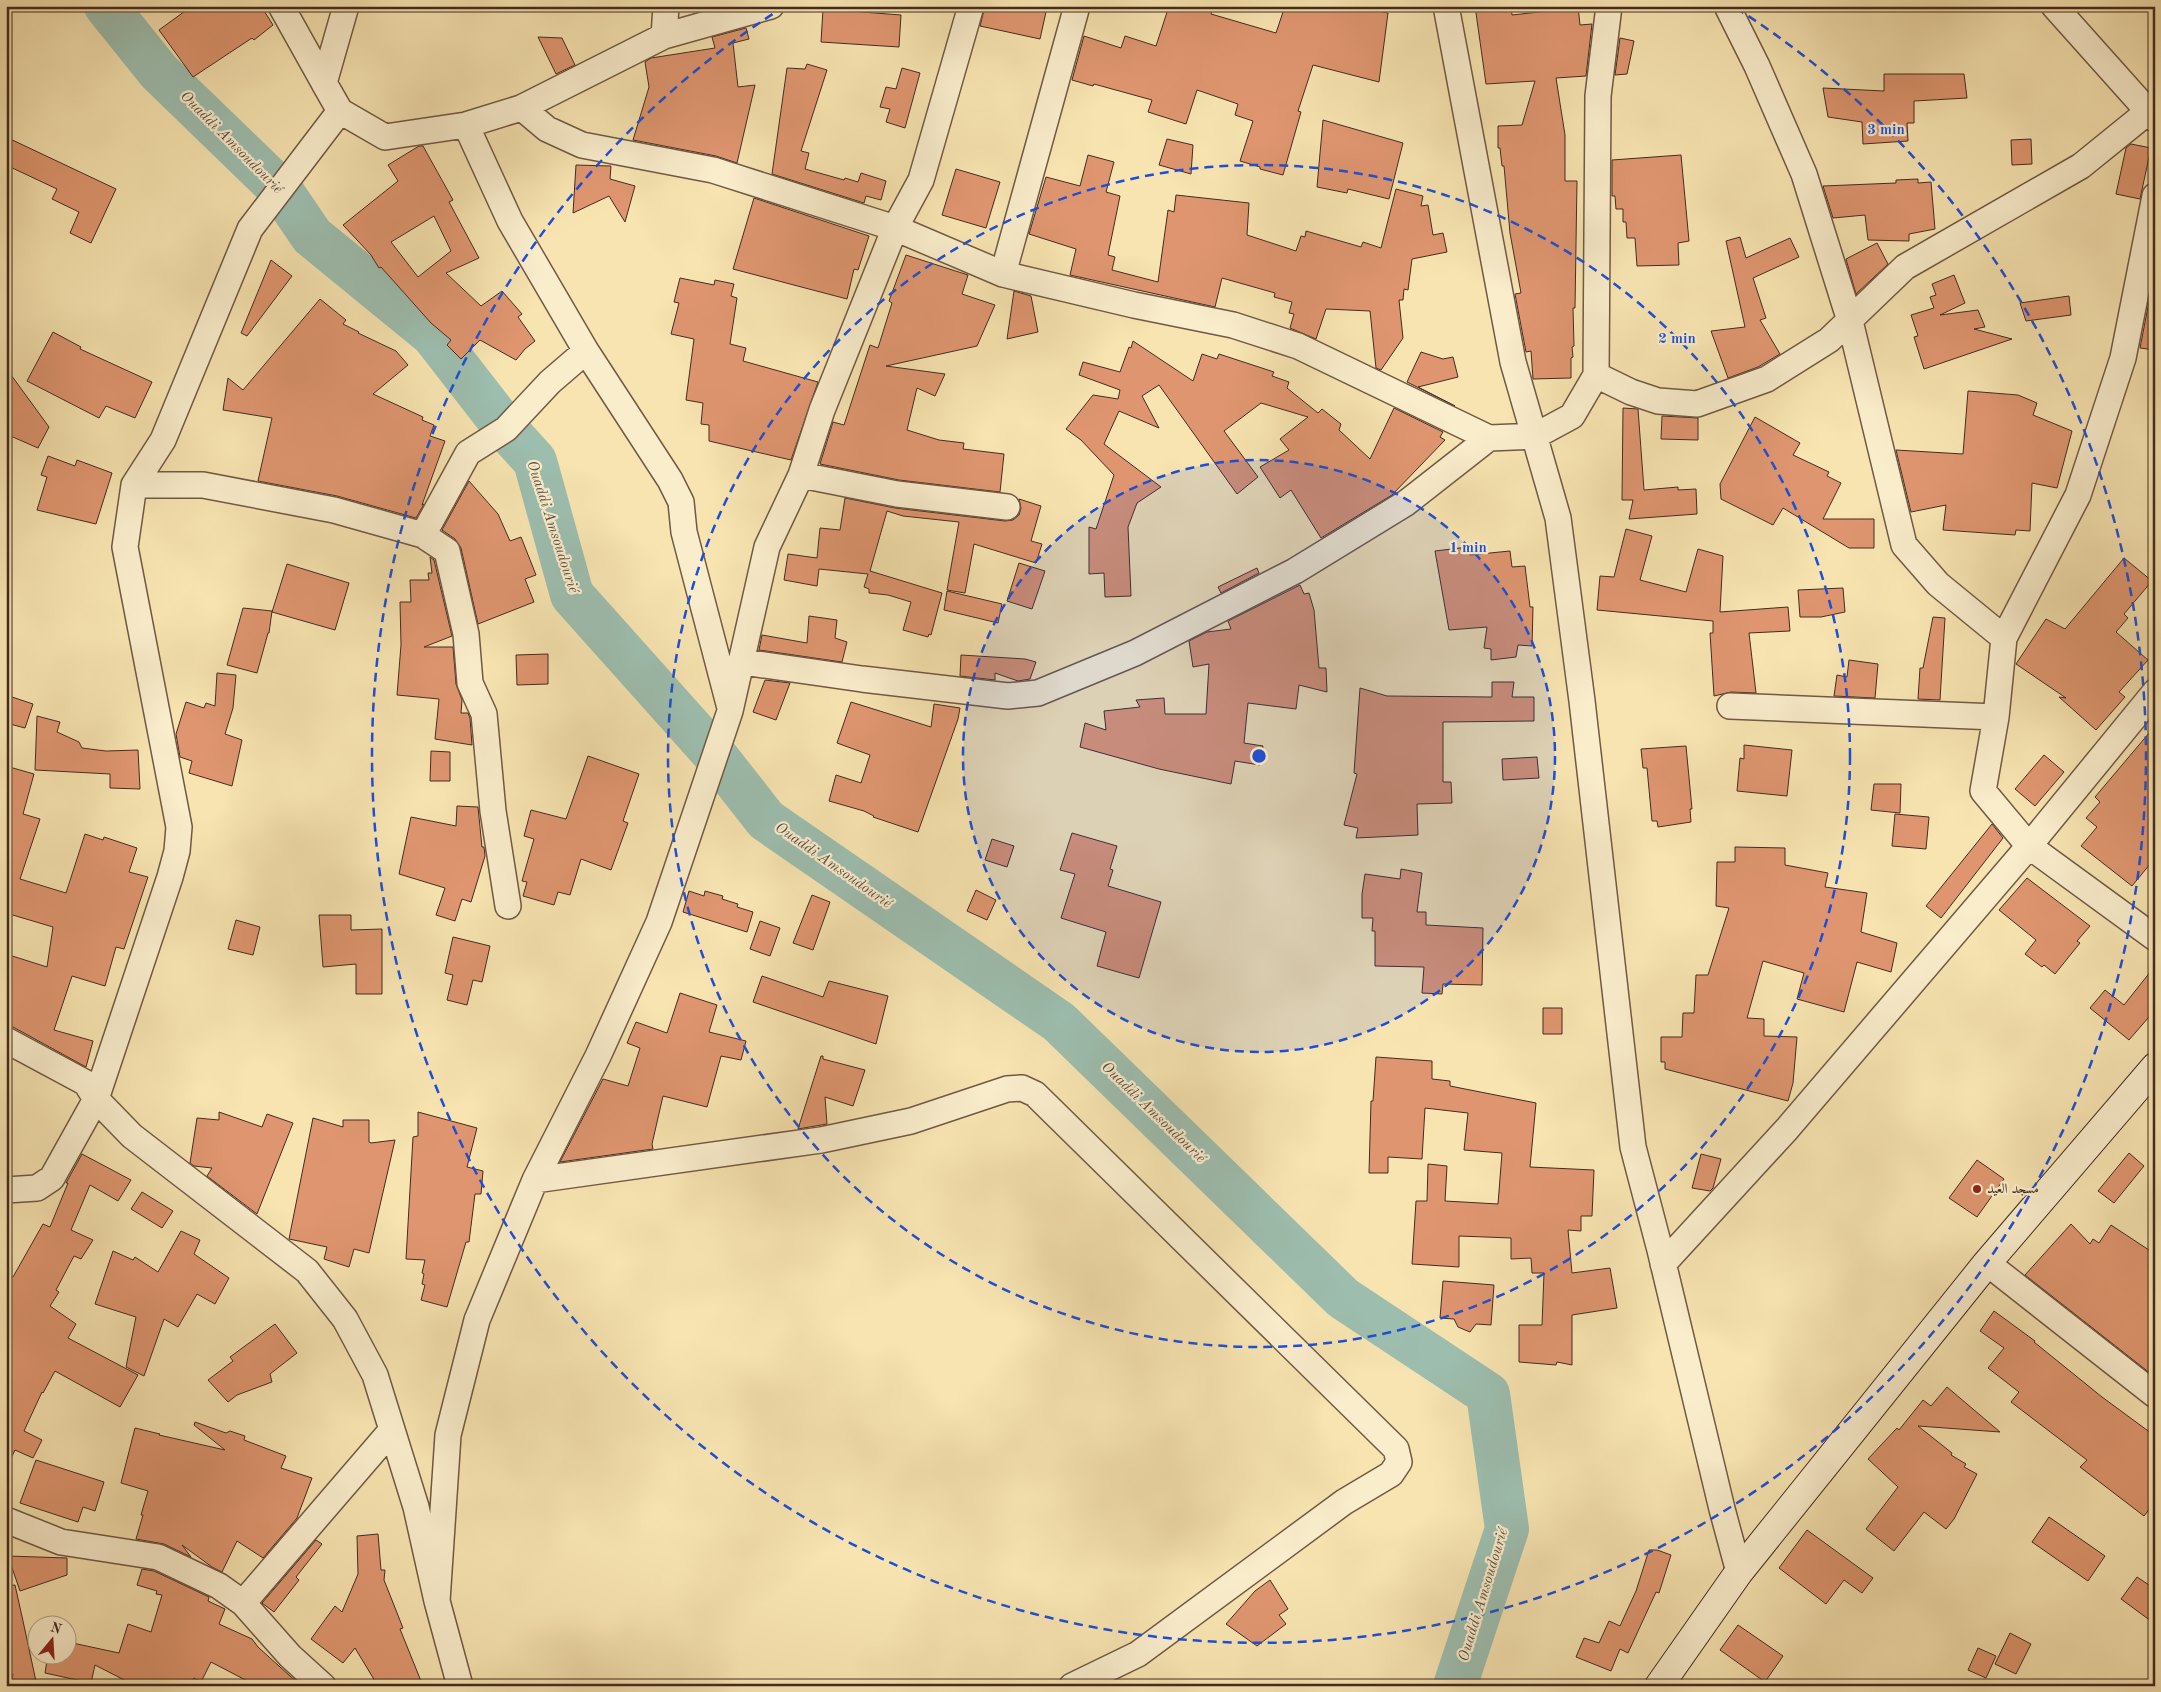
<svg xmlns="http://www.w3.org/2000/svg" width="2161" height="1692" viewBox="0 0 2161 1692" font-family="'Old Standard TT',Amiri,serif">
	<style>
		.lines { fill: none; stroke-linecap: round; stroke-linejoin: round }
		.river { stroke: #9dbeaf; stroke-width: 44 }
		.building { fill: #df9670; stroke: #432b21; fill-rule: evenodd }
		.street-casing { stroke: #705945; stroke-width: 28 }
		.secondary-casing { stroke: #432b21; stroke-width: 30 }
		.street { stroke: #faedcc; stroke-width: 25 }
		.secondary { stroke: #faedcc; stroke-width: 28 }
		.ring { fill: none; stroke: #1d4ed8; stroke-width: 2.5; stroke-dasharray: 9 6 }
		.poi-dot { fill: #8f2418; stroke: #faedcc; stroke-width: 2 }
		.labels { text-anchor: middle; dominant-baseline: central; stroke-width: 4.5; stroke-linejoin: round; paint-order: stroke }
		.poi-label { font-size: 14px; fill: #432b21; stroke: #faedcc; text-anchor: start }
		.water-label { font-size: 15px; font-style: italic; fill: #5a5044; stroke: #faedcc }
		.centre { fill: #1d4ed8; stroke: #faedcc; stroke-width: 2.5 }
		.ring-label { font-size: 15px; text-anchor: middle; font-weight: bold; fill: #1d4ed8; stroke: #faedcc; stroke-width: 4.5; stroke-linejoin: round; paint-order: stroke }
	</style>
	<rect width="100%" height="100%" fill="#f7e4b1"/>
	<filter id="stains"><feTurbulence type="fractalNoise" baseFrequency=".004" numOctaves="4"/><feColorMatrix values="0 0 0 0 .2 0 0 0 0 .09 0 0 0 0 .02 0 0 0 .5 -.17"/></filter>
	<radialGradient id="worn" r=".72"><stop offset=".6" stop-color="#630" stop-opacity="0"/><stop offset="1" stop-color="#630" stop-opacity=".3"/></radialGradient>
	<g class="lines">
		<path class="river" d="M106,6L159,72L280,189L312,236L433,335L506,429L535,461L572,595L715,755L766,820L1059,1022L1343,1298L1488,1394L1507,1529L1455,1686"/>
	</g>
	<path class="building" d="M192,6H261L273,25L254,40L252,38L193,77L159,30Z
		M985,6H1022L1046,12L1040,39L980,26Z
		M1169,6H1214L1211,14L1276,33L1285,6H1355L1388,13L1379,82L1313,65L1298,111L1301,112L1283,175L1260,169V167L1240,161L1253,121L1235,115L1238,104L1197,90L1186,124L1148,112L1152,100L1094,84L1093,86L1072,80L1084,36L1121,48L1125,36L1156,46Z
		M1475,6H1511L1512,15L1557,10V6H1578L1580,25L1592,24L1586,76L1556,78L1565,135V181H1577L1575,308H1573L1574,346L1572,347L1573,357L1571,358V378L1533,379L1531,351L1526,352L1515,294L1521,293L1510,233L1504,166H1502L1500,148H1498V126L1522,125L1535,81L1486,84Z
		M823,9L901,15L899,47L821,42Z
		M746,28L749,39L733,43L738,87L755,85L737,163L716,156L633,140L649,87L645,62L651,58L715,48L712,37Z
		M538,37L562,38L575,65L556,74Z
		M1620,38L1634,41L1627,74L1615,75Z
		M807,64L827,70L801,151L809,153L805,169L844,180L845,178L858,182L861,173L886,181L881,200L866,196L864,203L772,174L787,68L805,69Z
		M902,68L920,73L905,128L886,122L890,109L880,107L886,87L896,89Z
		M1884,74H1964L1967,98L1914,101V123H1907L1908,141L1863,144L1862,122L1828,117L1823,88L1884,91Z
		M1323,120L1403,143L1389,199L1348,189L1347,193L1317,187Z
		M6,137L116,189L91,243L70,233L79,212L52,199L57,189L6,165Z
		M1167,139L1193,145L1191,174L1159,165Z
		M2031,139L2032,164L2012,165L2011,140Z
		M2131,144L2151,148L2140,199L2116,194L2126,148Z
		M419,146H423L453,200L449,202L479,258L446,273L481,306L502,291L522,314L518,317L535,341L525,349L516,360L480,340L461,359L447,345L451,340L431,323L381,267L379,268L371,255L343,225L398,181L388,165ZM434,216L451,251L418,277L391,242Z
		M1088,155L1114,162L1106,192L1120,196L1108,255L1115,257L1112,270L1158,282L1168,210L1174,212L1176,195L1249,203L1247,235L1296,251L1301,236L1305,237L1306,231L1361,247L1363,242L1381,248L1396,189L1423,196L1421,206L1428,205L1433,235L1443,233L1447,252L1412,259L1408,290L1404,289L1403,300H1399L1403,338L1381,370L1376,368L1370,311L1326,309L1316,339L1290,328L1294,314L1289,313L1292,302L1274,297L1275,293L1222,278L1215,307L1070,275L1076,249L1029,234L1046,177L1080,186Z
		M1681,155L1689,241L1678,243L1679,265L1637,266L1635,238H1627L1626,222H1623V209H1616L1615,196H1612V160Z
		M576,165L611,166L610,179L635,186L625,222L609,196L573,213Z
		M956,169L1000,182L986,228L942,215Z
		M1918,179V183L1931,182L1935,229L1909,234V241L1868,240L1865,215L1833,218L1823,186L1896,183V180Z
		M754,198L869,236L858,270L854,269L847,299L733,269Z
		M1740,237L1746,258L1790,238L1799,257L1753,278L1766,318L1760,320L1780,354L1758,367L1728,378L1711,331L1745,327L1726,241Z
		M1877,243L1888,264L1856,294L1846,259Z
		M906,255L968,275L962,294L995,305L977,346L886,366L945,374L935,396L917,388L907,430L939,440L964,443L963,449L1004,454L1000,492L899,480L820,464L833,422L844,425L870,345L878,348L892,303L889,301Z
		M271,260L292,276L247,336L241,333Z
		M2155,271V350L2140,348Z
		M1954,275L1965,303L1940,315L1978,310L1985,327L1974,329L2012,339L1924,369L1914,337L1918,336L1911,315L1934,308L1930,297L1936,295L1932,284Z
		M680,278L714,285L715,280L734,284L731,296L737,298L730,344L746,348L743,361L818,382L791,460L709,441V425L701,424L703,403L686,400L694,339L671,334L679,303L674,302Z
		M1014,291L1031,296L1038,332L1007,339Z
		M2069,296L2071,315L2026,321L2020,303Z
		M320,299L346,320L343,324L359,332L358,333L396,351L408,365L373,394L423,417L422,420L434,425L430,436L445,441L422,505L424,504L416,518L337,496L258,481L272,418L223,410L228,378L243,390Z
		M53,332L81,347L80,349L152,382L135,418L106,406L99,418L27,381Z
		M1133,341L1193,381L1202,354L1217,359L1219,354L1274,372L1272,376L1289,382L1287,388L1318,413L1322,409L1341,424L1339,430L1370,459L1394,408L1443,432L1440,437L1445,440L1392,495L1321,538L1291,490L1280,498L1260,467L1289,450L1280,439L1308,417L1261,403L1224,431L1258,477L1237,494L1159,385L1142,396L1159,428L1119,411L1104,444L1161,487L1137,503L1128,527L1131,596L1105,597L1104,573L1089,574V527L1096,529L1114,475L1081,440L1066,429L1093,395L1118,399L1120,390L1079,375L1083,362L1120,372L1129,347L1131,348Z
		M1421,352L1443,359L1453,357L1458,377L1418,387L1455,406L1407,382Z
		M6,368L49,427L38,448L6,434Z
		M1968,391L2018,395L2037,403L2033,415L2072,431L2057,488L2032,483L2030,531L2016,530L2015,535L1943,530L1946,505L1911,512L1896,450L1963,454Z
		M1623,408L1638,409L1644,490L1678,487V490L1696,489L1697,514L1629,519L1633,500H1622Z
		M1662,416L1698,418V440L1661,439Z
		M1755,417L1800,443L1793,455L1829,472L1827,476L1841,483L1823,519H1874V548H1849L1783,508L1773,525L1721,499L1720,484Z
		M48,456L75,466L77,460L112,473L96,524L37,510L47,477L41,475Z
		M469,481L498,514L510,541L521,537L536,575L525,579L534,602L478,624L461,548L455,539L442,530Z
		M845,498L895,508L1005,521L1013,520L1019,515L1021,508L1019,499L1041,506L1031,541L1042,544L1036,563L974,544L965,593L947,590L959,522L903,516L887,511L870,571L942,593L931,635L929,634L928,637L903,630L911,602L888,595L869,593V589L864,587L868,574L819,569L817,586L784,580L788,554L817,558L820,528L840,530Z
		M1626,529L1652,536L1640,580L1686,592L1698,549L1723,556L1720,612L1788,607L1790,631L1749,633L1756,693L1731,692L1714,696L1710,633H1713V621L1597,610L1600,576L1614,577Z
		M1468,547L1470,555L1510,551L1512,567L1525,566L1530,607H1533L1532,646L1518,645L1516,657L1491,660V649L1484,648L1487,627L1449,630L1435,551Z
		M430,557L434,560L452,636L424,647H453L456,684L462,700L461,713H468L470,718L472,745L435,739L439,699L397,695L401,645L400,602H411L410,580H429L428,573H432Z
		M2124,558L2152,581L2124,614L2128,618L2116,632L2148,660L2119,692L2125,697L2096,730L2059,697L2066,698L2016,664L2046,619L2065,629Z
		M1019,563L1045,571L1032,609L1007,601Z
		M287,564L349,583L335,630L272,612Z
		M1257,568L1259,573L1221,593L1218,587Z
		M1300,585L1304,594L1309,593L1314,610L1319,668H1326L1327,692L1299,685L1296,709L1248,703L1244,743L1263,746L1260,765L1235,761L1231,784L1159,769L1080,747L1085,723L1106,730L1104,711L1140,707L1136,700L1164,698L1165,714H1206L1209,664L1193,667L1189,641L1207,632L1231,629L1228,621Z
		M1843,588L1845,612L1821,617H1800L1798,590Z
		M947,591L1002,604L998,623L944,610Z
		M243,608L272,611L269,633H268L257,673L227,665Z
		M809,616L837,620L835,638L847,642L842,662L759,650L762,635L807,643Z
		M1933,617L1945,618L1940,700L1918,699L1920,668H1923Z
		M548,654V684L517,685L516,655Z
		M961,655L1025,659L1036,662L1030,679L1018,681L995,673V680L960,676Z
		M1849,660L1878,664L1875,698L1834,696L1837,675L1847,677Z
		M217,673L236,675L233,708L225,734L242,740L232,786L189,773L192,761L180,757L176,734L186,702L204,708L206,703L215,706Z
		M765,680L790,683L776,720L753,712Z
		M1492,682H1514L1512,697H1534V721L1443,722V782H1451L1452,803L1417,804L1418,835L1356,838L1358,828L1344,825L1357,774L1354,773L1360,688L1387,696L1492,697Z
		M6,695L33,704L25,728L6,723Z
		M851,702L931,727L934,704L960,708L958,719L918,832L873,817L874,816L864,811L829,801L836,775L861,783L870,755L837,743Z
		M37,716L60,722L57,732L79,742L82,748L106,751L138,750L140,789L110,788V774L35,770Z
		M2155,726V858L2132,886L2081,846L2097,827L2086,818L2100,802L2095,797Z
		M1744,745L1792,750L1787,796L1737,791L1740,758L1744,759Z
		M1686,746L1692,809H1690L1691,822L1658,827L1657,821H1652L1647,768H1643L1641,749Z
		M431,751L450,752V781H430Z
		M2044,755L2064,772L2035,806L2015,789Z
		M588,756L639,774L623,821L628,823L611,870L581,859L570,895L558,892L554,905L523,896L527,882L522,881L534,839L524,836L531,810L566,819Z
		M1537,757L1539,778L1503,780L1502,759Z
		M6,766L34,774L23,814L40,819L20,879L66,893L85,834L103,840L104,837L137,848L129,872L148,877L124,949L116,947L105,986L72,976L54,1030L93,1041L86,1067L13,1027L6,1026V954L47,967L53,927L6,913Z
		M1874,784H1901L1900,813L1871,810Z
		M457,806L478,807L482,847H484L485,856L471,902L462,899L455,921L436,915L445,888L399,874L411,817L456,826Z
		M1895,814L1929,817L1926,849L1892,846Z
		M1992,824L2003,838L1941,918L1926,906Z
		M1072,833L1117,846L1110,869L1113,870L1108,886L1161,902L1139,978L1097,966L1106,932L1061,918L1075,874L1060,870Z
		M992,839L1014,846L1007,867L985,860Z
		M1735,847L1785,848V865L1828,873L1825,887L1867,893L1861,932L1897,943L1891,972L1857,962L1844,1012L1797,999L1804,973L1763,961L1747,1018L1764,1019V1036L1797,1037L1793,1083L1788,1101L1665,1069V1062H1661V1037H1682L1683,1013H1694L1696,975H1708L1729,908L1716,906L1717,862H1735Z
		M1401,869L1422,873L1417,912H1426V925L1483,928L1482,985L1443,984L1442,994L1422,993L1424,967L1375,966V931H1372L1373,918H1362V894L1365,874L1400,879Z
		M2027,878L2090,926L2077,941L2080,943L2055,974L2044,965L2042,967L2025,954L2036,940L1999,910Z
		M976,890L996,900L987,920L967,911Z
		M689,891L704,896L705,891L723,896L722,899L738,904L737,907L753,912L747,932L683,912Z
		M812,895L830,902L813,950L793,943Z
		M319,915H351V930L382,929V994H356V964L323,967Z
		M236,920L260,927L253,955L228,949Z
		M760,921L780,928L770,956L750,949Z
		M453,937L490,946L482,982L473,980L467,1005L447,1000L453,975L445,973Z
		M2155,966V1010L2129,1040L2090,1008L2105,990L2124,1005Z
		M762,976L823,997L829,981L888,996L876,1044L753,1002Z
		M680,993L717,1005L709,1032L746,1041L741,1060L721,1056L707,1107L663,1096L652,1144L653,1149L560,1162L603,1079L628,1086L640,1048L627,1043L636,1022L667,1033Z
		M1543,1008H1562V1034H1543Z
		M821,1056H823V1059L865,1070L853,1106L825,1097L827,1124L798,1129Z
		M1376,1057L1432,1061V1079L1450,1081V1086L1536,1103L1530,1167L1594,1170L1592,1216H1581V1231L1568,1230L1572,1273L1610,1268L1617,1308L1572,1315V1365L1557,1362L1556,1365L1519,1362V1325H1542L1544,1273H1532L1531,1258L1511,1259V1238L1459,1236V1267L1412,1264L1416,1201H1427L1428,1164L1447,1166L1445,1201L1498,1204L1502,1153L1464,1150L1468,1113L1425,1108L1422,1159L1388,1157V1173H1369L1371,1101H1373Z
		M219,1112L262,1127L267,1114L293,1123L257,1214L207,1176L212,1168L194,1166L190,1163L197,1118L219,1120Z
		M418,1112L477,1128L467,1167L483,1171L481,1194H475L469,1242H466L447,1307L421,1300L425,1285L422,1284L424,1274L422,1273L425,1260L406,1259L413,1137L418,1136Z
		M313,1118L343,1127V1120H369V1142L371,1143L395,1140L369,1253L354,1249L349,1267L324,1259L327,1247L289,1239Z
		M2129,1153L2144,1166L2114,1203L2098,1191Z
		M82,1154L131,1180L118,1201L90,1185L71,1230L93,1240L81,1259L74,1256L56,1290L59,1292L50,1306L76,1324L68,1338L138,1375L120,1407L55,1371L43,1393L42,1392L24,1431L42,1440L33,1458L15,1450L6,1469V1274L13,1277L43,1224L50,1227L68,1183H66Z
		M1701,1154L1721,1159L1713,1188L1710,1191L1692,1188Z
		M1977,1160L2004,1179L1977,1217L1949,1198Z
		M142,1192L173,1211L162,1228L131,1209Z
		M2071,1224L2090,1244L2093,1239L2099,1243L2111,1225L2155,1254V1377L2025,1275Z
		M181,1231L200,1240L194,1254L229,1278L215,1304L197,1294L178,1327L164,1319L144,1376L126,1367L136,1317L95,1304L113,1251L133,1260L135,1257L158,1272Z
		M1443,1281L1494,1285L1491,1325L1476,1324L1470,1332L1458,1327L1454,1319L1440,1318Z
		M1994,1311L2035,1341L2034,1342L2102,1397L2155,1436V1502L2144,1516L2080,1467L2087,1460L2011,1402L2019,1392L1988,1368L2004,1348L1980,1331Z
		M275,1324L297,1353L270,1374L272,1382L237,1395L228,1402L208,1380L233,1361L230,1357Z
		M1947,1387L2000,1432L1918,1426L1952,1453L1951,1455L1966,1464L1964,1467L1977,1474L1954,1519L1946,1529L1924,1512L1894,1551L1866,1529L1898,1487L1868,1459L1897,1428L1899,1430L1923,1400L1931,1406Z
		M195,1422L226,1433L230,1431L245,1436L244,1440L286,1456L281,1468L312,1478L297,1518L263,1558L237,1541L222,1572L212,1567L182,1545L191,1557L164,1544L136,1539L143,1515H141L148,1491L121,1483L135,1428L160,1434L159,1435L225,1450L194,1425Z
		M36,1460L104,1482L95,1511L83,1507L78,1522L20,1503Z
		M2049,1517L2105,1556L2088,1581L2032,1542Z
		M1807,1530L1873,1578L1862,1593L1844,1580L1826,1604L1779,1568Z
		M378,1534L381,1570H385L384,1580L403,1628L400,1629L423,1686H378L355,1648L343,1663L311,1639L335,1606L342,1612L358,1574L357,1536Z
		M316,1540L322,1544L296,1577L299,1580L274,1612L262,1603Z
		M1649,1550H1657L1671,1555L1659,1593L1656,1592L1628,1653L1620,1649L1611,1671L1576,1657L1584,1638L1599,1643L1609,1621L1620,1626L1636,1591Z
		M8,1556L67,1558V1575L20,1591Z
		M142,1569L154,1571L209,1597L208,1601L225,1609L219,1624L252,1639L258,1647L301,1686H257L211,1662L201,1682L194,1678L189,1686H136L95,1665L91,1683L45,1673L48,1654H68V1642L119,1653L128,1624L151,1632L162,1595L156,1594L157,1591L137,1585Z
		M2137,1577L2155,1589V1624L2121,1599Z
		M1270,1580L1288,1609L1279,1615L1286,1624L1257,1646L1226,1624L1255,1591Z
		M15,1585L23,1621L37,1686H11L13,1674H6V1586Z
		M1738,1625L1783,1656L1765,1682L1720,1650Z
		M2010,1633L2031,1644L2016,1674L1995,1664Z
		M1978,1648L1996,1656L1986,1678L1968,1670Z"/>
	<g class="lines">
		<g class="street-casing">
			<path id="street" d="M281,6L324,83
				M346,6L324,83L340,111L385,137L466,125L521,108L664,36L771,6
				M1446,6L1513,362L1558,518L1582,701L1633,1147L1660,1250L1722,1509L1739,1572
				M1727,6L1757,66L1804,174L1850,321L1904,545L1938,584L2004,638L1996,717L1983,791L2029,846L2155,938
				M2054,6L2155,119
				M664,36L666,6
				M522,108L547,129L582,145L713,170L895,228L1003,274L1134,305L1233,325L1298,346L1489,438L1535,436L1572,416L1596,375L1598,96L1609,6
				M466,125L510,221L586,351L670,480L681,502L684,532L730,708
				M1003,274L1077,6
				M1596,375L1631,392L1658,401L1697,404L1767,379L1829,340L1905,267L2081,166L2155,106
				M801,475L897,494L1007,507
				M134,485H203L334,510L423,535L447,551L466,634L470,683L484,714L493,811L508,906
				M423,535L468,453L506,429L550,382L586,351
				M2004,638L2078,495L2123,358L2155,196
				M743,662L862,679L1008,696L1038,693L1135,653L1295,571L1406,503L1489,438
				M1730,706L1996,717
				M6,1040L86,1083L96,1099L132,1136L307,1271L345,1319L375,1375L416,1507L437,1601L460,1686
				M535,1180L821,1140L911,1121L1007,1089L1022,1088L1035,1094L1396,1449L1399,1462L1391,1474L1344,1502L1138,1654L1072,1686
				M6,1190L37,1188L52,1178L96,1099L170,877L177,851L179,827L125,547L134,485L163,440L250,229L340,111
				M1987,1263L2155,1395
				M1663,1264L1787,1129L2029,846L2155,692
				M6,1520L61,1542L158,1557L219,1586L243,1603L290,1656L323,1686
				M437,1601L448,1435L477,1320L535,1180L598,1056L659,922L730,711L767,547L801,475L822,410L895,228L921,180L971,6
				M243,1603L391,1431"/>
		</g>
		<g class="secondary-casing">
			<path id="secondary" d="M1659,1686L1739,1572L1987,1263L2155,1067"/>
		</g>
		<use href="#street" class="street"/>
		<use href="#secondary" class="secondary"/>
	</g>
	<circle cx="1259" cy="756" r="296" fill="#1d4ed8" fill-opacity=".12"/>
	<g class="ring">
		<circle cx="1259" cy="756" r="296"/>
		<circle cx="1259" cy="756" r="591"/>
		<path d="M1736 8A887 887 0 1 1 782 8"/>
	</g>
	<circle class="poi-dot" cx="1977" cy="1189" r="5"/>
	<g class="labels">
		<g class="poi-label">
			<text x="1987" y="1189">مسجد العيد</text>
		</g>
		<g class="water-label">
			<text transform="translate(231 143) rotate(45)">Ouaddi Amsoudourié</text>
			<text transform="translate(552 527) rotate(72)">Ouaddi Amsoudourié</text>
			<text transform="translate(833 866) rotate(35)">Ouaddi Amsoudourié</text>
			<text transform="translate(1153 1113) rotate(44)">Ouaddi Amsoudourié</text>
			<text transform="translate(1484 1595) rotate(-73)">Ouaddi Amsoudourié</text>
		</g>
	</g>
	<circle cx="1259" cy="756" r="8" class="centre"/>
	<g class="ring-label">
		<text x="1886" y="134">3 min</text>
		<text x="1677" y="343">2 min</text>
		<text x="1468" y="552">1 min</text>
	</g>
	<rect width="2161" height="1692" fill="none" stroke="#f7e4b1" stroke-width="25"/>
	<rect x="8" y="8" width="2146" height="1677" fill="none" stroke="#432b21" stroke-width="2.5"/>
	<rect x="12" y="12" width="2136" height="1667" fill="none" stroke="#432b21"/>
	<g transform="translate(52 1640) rotate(18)"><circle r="24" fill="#faedcc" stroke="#b19f88"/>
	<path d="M0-4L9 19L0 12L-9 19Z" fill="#8f2418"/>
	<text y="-8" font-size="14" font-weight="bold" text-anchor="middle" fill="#432b21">N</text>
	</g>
	<rect width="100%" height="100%" filter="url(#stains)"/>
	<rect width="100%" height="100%" fill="url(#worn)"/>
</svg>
